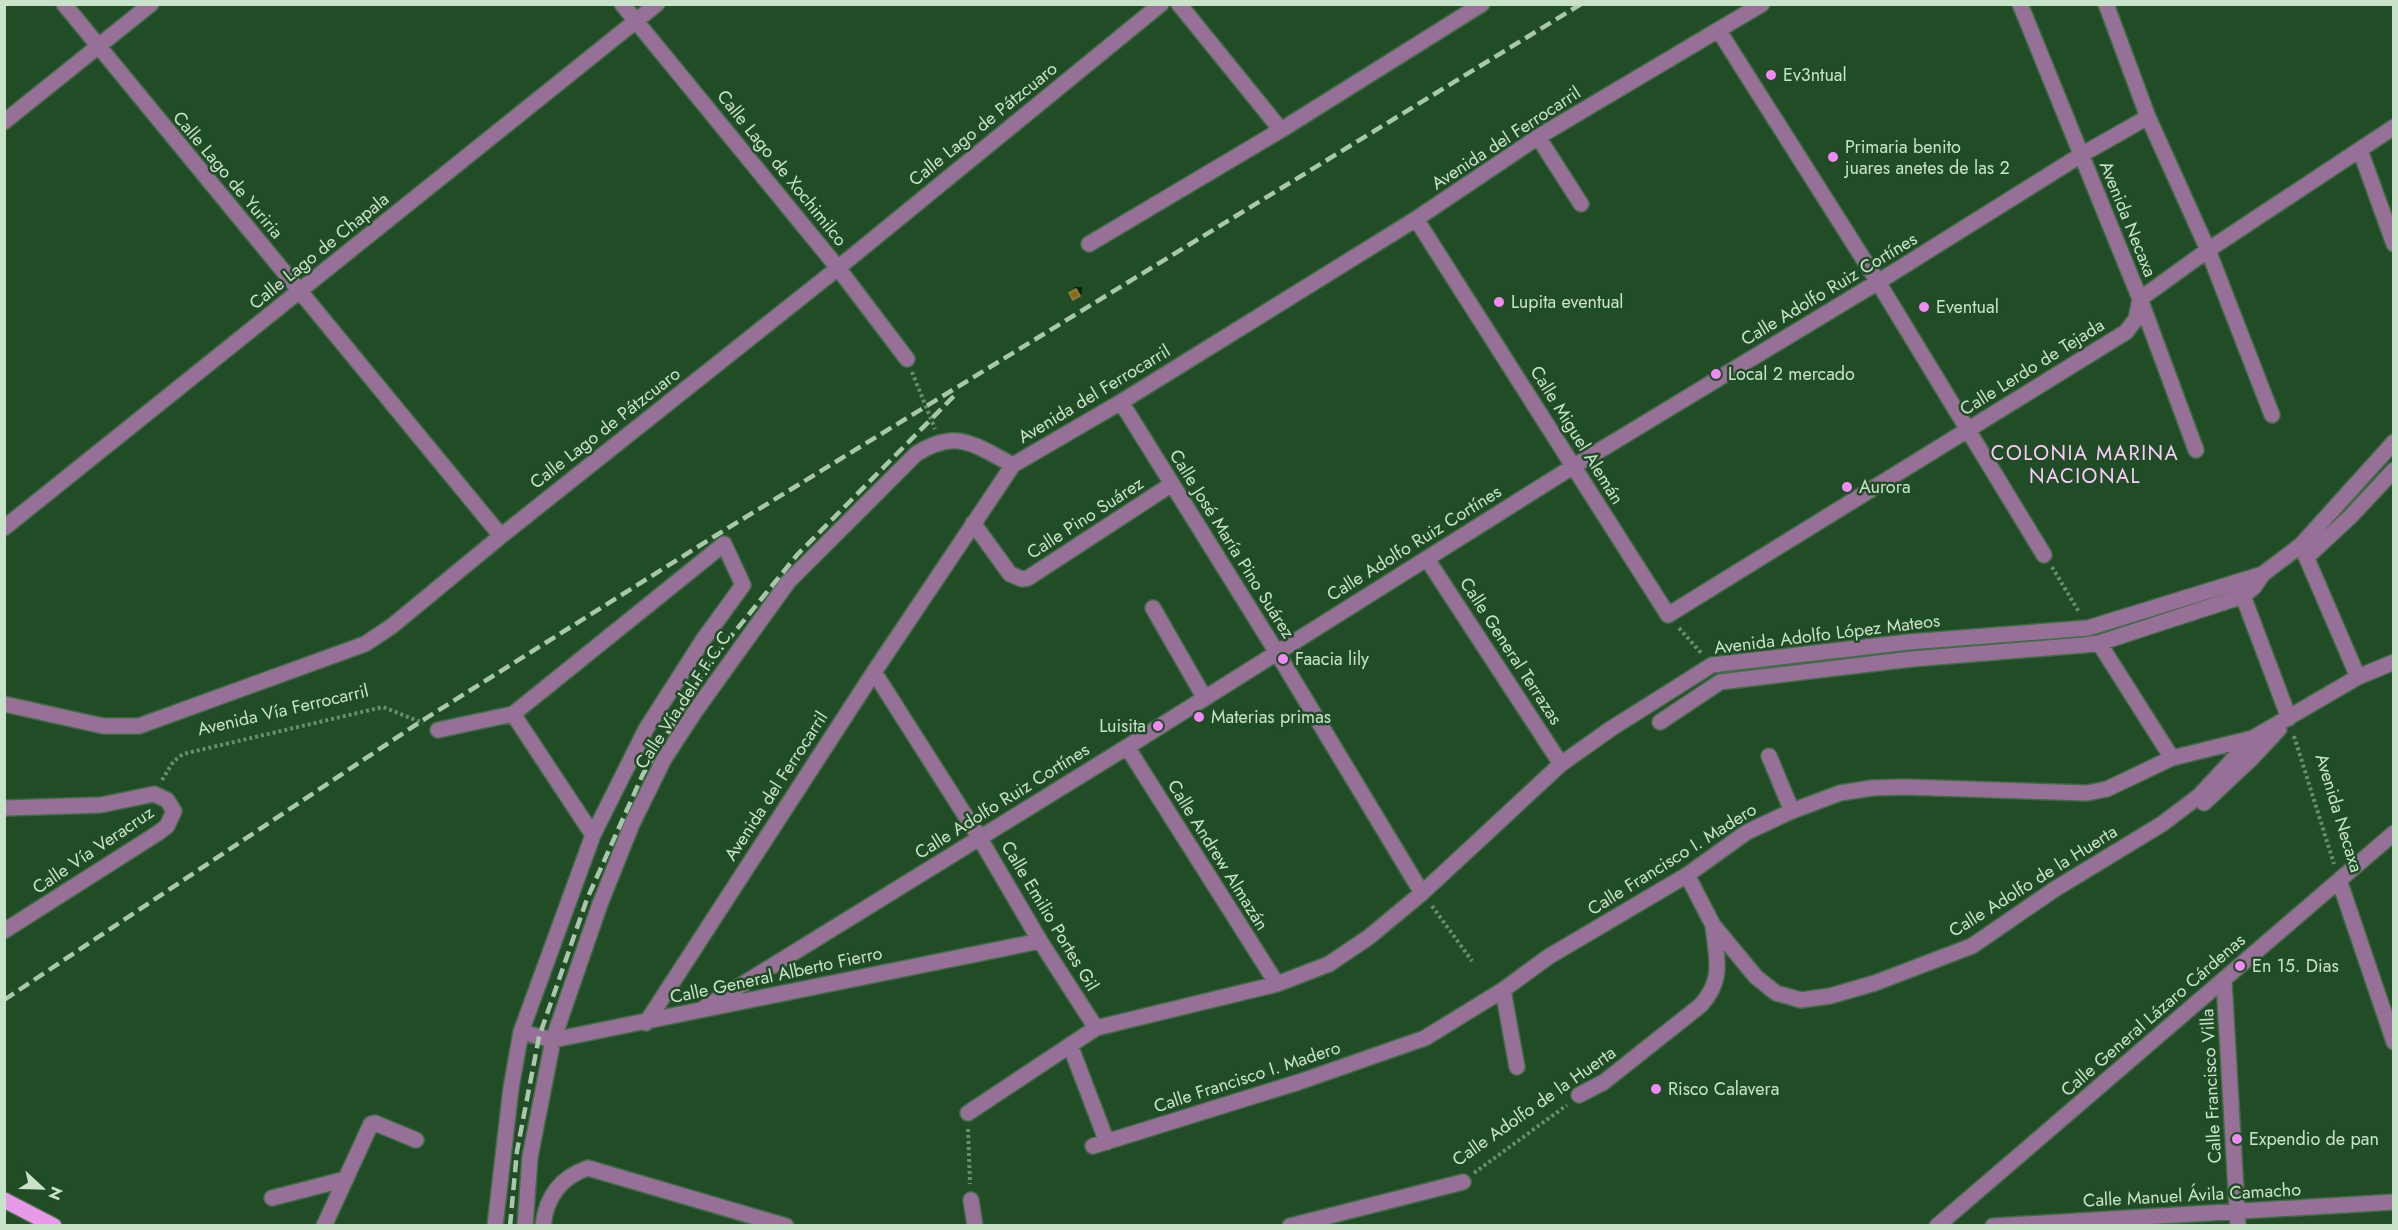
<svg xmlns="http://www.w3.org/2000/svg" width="2398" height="1230" viewBox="0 0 2398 1230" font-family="Jost,sans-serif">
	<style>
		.building { fill: #896a16; stroke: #998047; stroke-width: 1.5; filter: url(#shadow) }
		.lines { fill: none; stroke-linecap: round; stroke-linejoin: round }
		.minor-casing { stroke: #426b47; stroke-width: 18 }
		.major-casing { stroke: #426b47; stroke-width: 18 }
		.path { stroke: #698d6d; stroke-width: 4; stroke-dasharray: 3 3; stroke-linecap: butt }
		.minor { stroke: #967096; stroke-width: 15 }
		.major { stroke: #e89ae9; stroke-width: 15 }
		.rail { stroke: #aac7ac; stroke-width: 4.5; stroke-dasharray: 12 6; stroke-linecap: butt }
		.poi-dot { fill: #f18af4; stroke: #204d26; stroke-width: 2 }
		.labels { text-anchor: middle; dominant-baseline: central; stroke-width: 5; stroke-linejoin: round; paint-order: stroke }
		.poi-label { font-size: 18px; fill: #c9e2ca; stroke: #204d26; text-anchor: start }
		.street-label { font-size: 18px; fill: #c9e2ca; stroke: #204d26 }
		.neighbourhood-label { font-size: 20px; letter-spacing: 1.5px; fill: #fccdfc; stroke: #204d26 }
	</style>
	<defs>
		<filter id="shadow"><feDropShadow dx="5.5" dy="-5.5" stdDeviation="0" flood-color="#0009"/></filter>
	</defs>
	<rect width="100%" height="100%" fill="#204d26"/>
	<path class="building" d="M1076,289L1080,296L1073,300L1069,293Z"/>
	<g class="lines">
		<g class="minor-casing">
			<path id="minor" d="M64,4L501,536
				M622,4L838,268L907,359
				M1179,4L1281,130
				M2020,4L2140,299L2196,450
				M2106,4L2148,117L2208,250L2272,415
				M1719,31L1878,282L2044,555
				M4,122L151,4
				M1538,137L1581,204
				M2360,150L2394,244
				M1416,219L1668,615L2126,332L2136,319L2140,299L2208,250L2394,127
				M1089,244L1281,130L1482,4
				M1121,402L1276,651L1422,893
				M973,523L1010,574L1022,579L1028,578L1172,484
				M4,528L657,4
				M2301,545L2358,677
				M2307,557L2350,517L2394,470
				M1427,559L1561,764
				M2243,596L2289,718
				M1153,608L1204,697
				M2099,643L2172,758
				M874,672L979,837L1040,941L1096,1028
				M4,704L103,726H139L365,644L392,626L501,536L838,268L1161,4
				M513,714L593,835
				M1660,722L1720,682L1912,659L2084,645L2099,643L2243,596L2254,587L2263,574
				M438,730L513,714L724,544L743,585L703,640L646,729L593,835L521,1032L511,1088L495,1226
				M1127,747L1277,984
				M1769,756L1792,811
				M2204,803L2251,759L2279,729
				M4,808L101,805L154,794L167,800L174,811L167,826L158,833L4,931
				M1687,875L1713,925L1756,977L1776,993L1801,1000L1830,996L1875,983L1972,946L2055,889L2162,824L2199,796L2253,738
				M2339,880L2394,1042
				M2224,981L2238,1226
				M1503,990L1517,1067
				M704,1008L1127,747L1574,466L1878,282L2081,155L2148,117
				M646,1023L874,672L1013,465L1121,402L1416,219L1538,137L1762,4
				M521,1032L553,1040L1040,941
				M1070,1045L1107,1142
				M1579,1095L1604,1082L1701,1005C1725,978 1716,958 1713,925
				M968,1113L1096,1028L1277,984L1329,964L1369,937L1422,893L1561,764L1612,728L1712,665L1909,642L2088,628L2263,574L2301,545L2394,442
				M1093,1146L1299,1082L1425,1038L1503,990L1548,957L1687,875L1747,832L1792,811L1840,793L1872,788L1905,787L2087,793L2107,789L2172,758L2253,738L2358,677L2394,662
				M272,1198L346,1179
				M971,1200L975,1226
				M324,1226L371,1124L375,1123L416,1140
				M525,1226L530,1157L553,1040L600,904L632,824L664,759L696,710L788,582L916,454C957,428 974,445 1013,465
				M543,1226C546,1197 561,1177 588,1168L786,1226
				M1290,1226L1463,1182
				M1937,1226L2394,833
				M1993,1226L2394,1202"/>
		</g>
		<g class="major-casing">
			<path id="major" d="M4,1200L54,1226"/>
		</g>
		<path class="path" d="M912,372L935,429
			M2052,567L2079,612
			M1679,628L1702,654
			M2294,736L2334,864
			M162,780L173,762L183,754L383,707L423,723
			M1432,906L1472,961
			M968,1129L970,1184
			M1474,1173L1567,1105
			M4,1179V1181"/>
		<use href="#minor" class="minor"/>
		<use href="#major" class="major"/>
		<path class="rail" d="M4,1000L420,722L715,536L1581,4
			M510,1226L517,1151L539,1037L587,899L643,774L711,661L797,555L954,396"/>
	</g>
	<g class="poi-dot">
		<circle cx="1771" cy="75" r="6"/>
		<circle cx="1833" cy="157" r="6"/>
		<circle cx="1499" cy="302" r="6"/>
		<circle cx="1924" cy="307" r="6"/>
		<circle cx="1716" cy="374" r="6"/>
		<circle cx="1847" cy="487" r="6"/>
		<circle cx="1283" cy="659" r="6"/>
		<circle cx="1199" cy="717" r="6"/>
		<circle cx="1158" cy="726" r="6"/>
		<circle cx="2240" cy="966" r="6"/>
		<circle cx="1656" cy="1089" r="6"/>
		<circle cx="2237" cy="1139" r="6"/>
	</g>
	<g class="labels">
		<g class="poi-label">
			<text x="1783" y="75">Ev3ntual</text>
			<text x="1845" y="147">Primaria benito<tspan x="1845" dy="21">juares anetes de las 2</tspan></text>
			<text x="1511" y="302">Lupita eventual</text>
			<text x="1936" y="307">Eventual</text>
			<text x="1728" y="374">Local 2 mercado</text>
			<text x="1859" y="487">Aurora</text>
			<text x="1295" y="659">Faacia lily</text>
			<text x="1211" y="717">Materias primas</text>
			<text x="1146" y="726" text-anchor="end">Luisita</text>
			<text x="2252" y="966">En 15. Dias</text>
			<text x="1668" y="1089">Risco Calavera</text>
			<text x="2249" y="1139">Expendio de pan</text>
		</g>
		<g class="street-label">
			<text transform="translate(983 124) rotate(-39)">Calle Lago de Pátzcuaro</text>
			<text transform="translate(1506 138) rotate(-33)">Avenida del Ferrocarril</text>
			<text transform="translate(782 168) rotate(51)">Calle Lago de Xochimilco</text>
			<text transform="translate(228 175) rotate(50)">Calle Lago de Yuriria</text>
			<text transform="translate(2128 219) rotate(68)">Avenida Necaxa</text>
			<text transform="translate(319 251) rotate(-39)">Calle Lago de Chapala</text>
			<text transform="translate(1829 289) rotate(-31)">Calle Adolfo Ruiz Cortínes</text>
			<text transform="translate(2032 367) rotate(-32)">Calle Lerdo de Tejada</text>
			<text transform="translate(1094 394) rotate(-31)">Avenida del Ferrocarril</text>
			<text transform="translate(605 428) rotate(-38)">Calle Lago de Pátzcuaro</text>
			<text transform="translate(1577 435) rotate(58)">Calle Miguel Alemán</text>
			<text transform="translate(1085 518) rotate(-33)">Calle Pino Suárez</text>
			<text transform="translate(1414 543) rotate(-32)">Calle Adolfo Ruiz Cortínes</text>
			<text transform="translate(1232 544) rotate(58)">Calle José María Pino Suárez</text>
			<text transform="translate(1827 634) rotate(-7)">Avenida Adolfo López Mateos</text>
			<text transform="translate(1511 651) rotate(57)">Calle General Terrazas</text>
			<text transform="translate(683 700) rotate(-57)">Calle Vía del F.F.C.C</text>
			<text transform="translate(283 710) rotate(-13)">Avenida Vía Ferrocarril</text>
			<text transform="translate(776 786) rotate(-57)">Avenida del Ferrocarril</text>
			<text transform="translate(1002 801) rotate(-32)">Calle Adolfo Ruiz Cortínes</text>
			<text transform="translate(2339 813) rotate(73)">Avenida Necaxa</text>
			<text transform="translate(93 850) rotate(-34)">Calle Vía Veracruz</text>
			<text transform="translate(1218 855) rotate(58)">Calle Andrew Almazán</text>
			<text transform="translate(1672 859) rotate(-32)">Calle Francisco I. Madero</text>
			<text transform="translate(2033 881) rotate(-32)">Calle Adolfo de la Huerta</text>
			<text transform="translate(1050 916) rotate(59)">Calle Emilio Portes Gil</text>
			<text transform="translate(776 975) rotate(-12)">Calle General Alberto Fierro</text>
			<text transform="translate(2153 1015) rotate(-41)">Calle General Lázaro Cárdenas</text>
			<text transform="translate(1247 1077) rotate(-18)">Calle Francisco I. Madero</text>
			<text transform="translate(2211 1086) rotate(-93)">Calle Francisco Villa</text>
			<text transform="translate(1534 1106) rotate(-35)">Calle Adolfo de la Huerta</text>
			<text transform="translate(2192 1195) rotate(-3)">Calle Manuel Ávila Camacho</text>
		</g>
		<g class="neighbourhood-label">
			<text x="2085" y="453">COLONIA MARINA<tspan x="2085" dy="23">NACIONAL</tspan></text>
		</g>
	</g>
	<rect width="2398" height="1230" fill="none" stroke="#c9e2ca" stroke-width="12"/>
	<g transform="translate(42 1188) rotate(112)" stroke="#204d26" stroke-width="4.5" paint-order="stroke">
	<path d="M0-4.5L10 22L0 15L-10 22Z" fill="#c9e2ca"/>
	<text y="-9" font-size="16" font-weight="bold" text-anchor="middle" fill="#c9e2ca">N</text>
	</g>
</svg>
